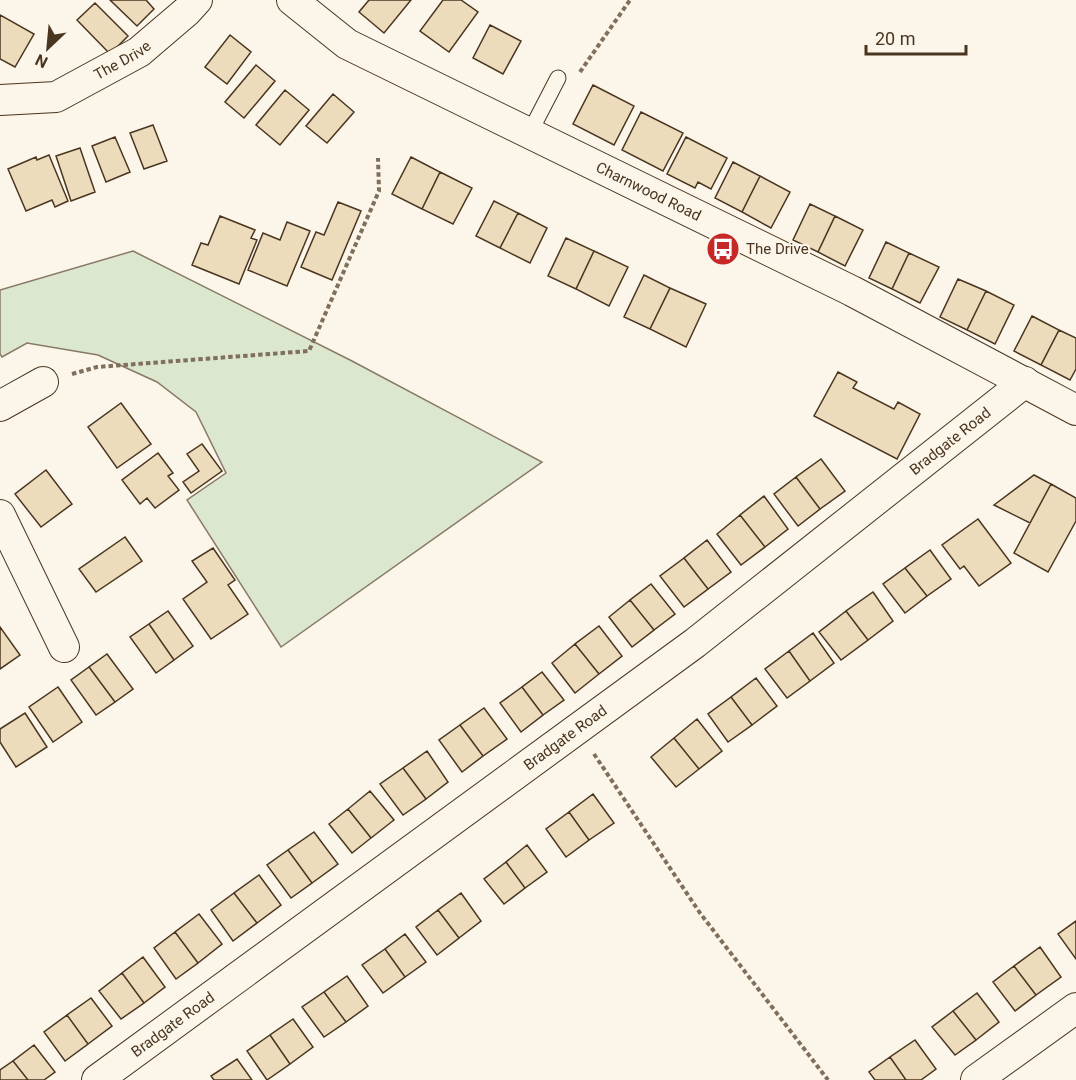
<svg xmlns="http://www.w3.org/2000/svg" width="1076" height="1080" viewBox="0 0 1076 1080" font-family="Roboto,sans-serif">
	<style>
		.green { fill: #dce7d0; stroke: #887966; stroke-width: 1.5 }
		.building { fill: #ecdcbc; stroke: #4a3520; stroke-width: 1.5 }
		.lines { fill: none; stroke-linecap: round; stroke-linejoin: round }
		.lane-casing { stroke: #4a3520; stroke-width: 17 }
		.street-casing { stroke: #4a3520; stroke-width: 32 }
		.path { stroke: #7f6f5c; stroke-width: 4; stroke-dasharray: 4.5 3; stroke-linecap: butt }
		.lane { stroke: #fbf6e9; stroke-width: 15 }
		.street { stroke: #fbf6e9; stroke-width: 30 }
		.labels { text-anchor: middle; dominant-baseline: central; stroke-width: 4.5; stroke-linejoin: round; paint-order: stroke }
		.street-label { font-size: 15px; fill: #4a3520; stroke: #fbf6e9 }
		.poi-label { font-size: 15px; fill: #4a3520; stroke: #fbf6e9; text-anchor: start }
	</style>
	<rect width="100%" height="100%" fill="#fbf6e9"/>
	<path class="green" d="M133,251L352,361L542,462L281,647L187,500L226,473L196,412L157,382L98,355L27,343L2,357L0,354V290Z"/>
	<path class="building" d="M110,0H146L154,9L137,26Z
		M369,0H411L384,33L359,12Z
		M443,0H461L478,12L449,52L420,31Z
		M95,3L128,36L110,54L77,20Z
		M0,15L34,34L15,67L0,59Z
		M490,25L521,41L503,74L473,58Z
		M230,35L251,52L227,84L205,67Z
		M256,65L275,81L244,118L225,102Z
		M593,85L634,106L614,145L573,124Z
		M285,90L309,110L280,145L256,125Z
		M333,94L354,112L327,143L306,126Z
		M641,112L683,133L663,171L622,150Z
		M153,125L167,161L144,169L130,133Z
		M115,137L130,172L106,182L92,146Z
		M686,137L727,158L711,189L698,182L695,188L667,174Z
		M80,148L95,192L71,201L56,156Z
		M49,155L68,201L55,207L52,200L26,211L8,169L36,157L37,160Z
		M411,157L440,172L422,209L392,194Z
		M733,162L760,176L742,212L715,198Z
		M440,172L472,188L453,224L422,209Z
		M760,176L790,192L771,228L742,212Z
		M494,201L518,213L500,248L476,236Z
		M338,202L361,211L332,280L301,267L316,232L324,235Z
		M810,204L835,216L818,252L793,240Z
		M518,213L547,228L530,263L500,248Z
		M220,216L255,230L251,238L257,240L239,284L192,265L201,243L208,245Z
		M835,216L863,230L845,266L818,252Z
		M287,222L310,231L287,286L248,270L263,233L280,240Z
		M566,238L594,251L576,289L548,276Z
		M886,242L909,253L892,289L869,278Z
		M594,251L628,267L609,306L576,289Z
		M909,253L939,267L920,303L892,289Z
		M644,275L670,288L650,329L624,317Z
		M958,279L986,291L967,330L940,317Z
		M670,288L706,304L686,347L650,329Z
		M986,291L1014,305L995,344L967,330Z
		M1032,316L1059,330L1041,365L1014,351Z
		M1059,330L1076,338V369L1070,380L1041,365Z
		M838,372L857,382L853,388L894,409L898,402L920,414L897,459L814,416Z
		M121,403L151,444L117,468L88,427Z
		M202,444L222,471L191,493L183,482L199,471L187,454Z
		M158,453L173,473L168,476L179,490L155,508L147,498L140,504L122,480Z
		M821,459L845,491L820,509L796,477Z
		M46,470L72,504L41,527L15,494Z
		M1034,475L1051,484L1030,523L994,505Z
		M796,477L820,509L798,526L774,494Z
		M1051,484L1076,498V521L1048,572L1014,553Z
		M764,496L788,529L765,547L740,515Z
		M740,515L765,547L741,565L717,534Z
		M978,519L1011,563L979,586L964,566L960,569L942,545Z
		M125,537L142,561L96,592L79,569Z
		M707,540L731,572L708,589L684,558Z
		M213,548L235,580L228,585L248,614L211,639L183,599L207,582L192,561Z
		M930,550L951,579L927,596L905,568Z
		M684,558L708,589L684,607L660,576Z
		M905,568L927,596L905,613L883,584Z
		M651,584L675,614L654,630L630,600Z
		M873,592L893,621L868,640L846,611Z
		M630,600L654,630L632,647L609,617Z
		M168,611L193,646L174,660L149,624Z
		M846,611L868,640L841,660L819,632Z
		M149,624L174,660L156,673L130,637Z
		M599,626L622,656L599,674L575,644Z
		M0,627L20,655L0,669Z
		M813,633L834,663L810,681L789,651Z
		M575,644L599,674L575,693L552,663Z
		M789,651L810,681L787,698L765,669Z
		M107,654L133,689L115,702L89,667Z
		M89,667L115,702L96,715L71,680Z
		M542,672L564,700L543,715L522,687Z
		M756,678L777,706L752,725L731,697Z
		M58,687L82,722L53,742L29,707Z
		M522,687L543,715L521,732L500,703Z
		M731,697L752,725L728,742L708,714Z
		M484,708L507,739L483,756L460,725Z
		M25,713L47,747L16,767L0,742V729Z
		M697,719L722,751L699,769L674,738Z
		M460,725L483,756L462,772L439,740Z
		M674,738L699,769L676,787L651,757Z
		M427,751L448,782L426,799L403,768Z
		M403,768L426,799L403,815L380,784Z
		M370,791L394,820L371,838L348,809Z
		M593,794L614,823L589,840L569,812Z
		M348,809L371,838L352,853L329,824Z
		M569,812L589,840L566,857L546,829Z
		M314,832L338,864L312,883L288,850Z
		M527,845L547,872L525,888L506,862Z
		M288,850L312,883L291,898L267,865Z
		M506,862L525,888L504,904L484,879Z
		M259,875L281,905L257,923L234,893Z
		M234,893L257,923L233,941L211,910Z
		M461,893L481,921L459,938L438,910Z
		M438,910L459,938L437,955L416,927Z
		M199,914L222,944L198,963L175,932Z
		M1076,921V959L1058,934Z
		M175,932L198,963L176,979L154,948Z
		M405,934L426,962L405,977L385,949Z
		M1040,947L1061,977L1036,995L1014,966Z
		M385,949L405,977L383,993L362,965Z
		M143,957L165,987L144,1003L122,973Z
		M1014,966L1036,995L1015,1011L993,982Z
		M122,973L144,1003L121,1019L99,991Z
		M347,976L368,1006L346,1022L324,992Z
		M324,992L346,1022L324,1037L302,1007Z
		M977,993L999,1022L976,1040L953,1011Z
		M91,998L112,1026L88,1044L67,1015Z
		M953,1011L976,1040L955,1055L932,1027Z
		M67,1015L88,1044L65,1061L44,1032Z
		M293,1019L313,1047L290,1064L270,1035Z
		M270,1035L290,1064L267,1080L247,1051Z
		M915,1040L936,1069L921,1080H906L890,1057Z
		M34,1045L55,1072L44,1080H28L13,1061Z
		M890,1057L906,1080H875L869,1072Z
		M237,1059L252,1080H214L211,1076Z
		M13,1061L28,1080H0V1070Z"/>
	<g class="lines">
		<g class="lane-casing">
			<path id="lane" d="M529,134L558,78"/>
		</g>
		<g class="street-casing">
			<g id="street">
				<path id="s1" d="M292,0L347,44L852,291L1076,410"/>
				<path id="s2" d="M0,100L56,97L139,52L187,11L197,0"/>
				<path d="M0,406L43,382"/>
				<path d="M0,515L64,647"/>
				<path id="s3" d="M97,1080L695,643L1025,382"/>
				<path d="M976,1080L1076,1008"/>
			</g>
		</g>
		<path class="path" d="M580,72L630,0
			M72,374L97,367L309,351L379,191L378,158
			M594,754L700,913L828,1080"/>
		<use href="#lane" class="lane"/>
		<use href="#street" class="street"/>
	</g>
	<defs>
		<g id="bus-disc" transform="scale(1.725)"><circle r="9.5" fill="#c62828" stroke="#fbf6e9"/><path d="M-5-6H5V4H4V6H2V4H-2V6H-4V4H-5ZM-3.5-4V0h7V-4ZM-3.5 1.2v1.5H-2V1.2ZM2 1.2v1.5H3.5V1.2Z" fill="#fff"/></g>
	</defs>
	<g fill-rule="evenodd">
		<use href="#bus-disc" x="723" y="249"/>
	</g>
	<g class="labels">
		<g class="street-label">
			<text stroke="none"><textPath href="#s2" startOffset="132">The Drive</textPath></text>
			<text stroke="none"><textPath href="#s1" startOffset="406">Charnwood Road</textPath></text>
			<text stroke="none"><textPath href="#s3" startOffset="1066">Bradgate Road</textPath></text>
			<text stroke="none"><textPath href="#s3" startOffset="580">Bradgate Road</textPath></text>
			<text stroke="none"><textPath href="#s3" startOffset="94">Bradgate Road</textPath></text>
		</g>
		<g class="poi-label">
			<text x="746" y="249">The Drive</text>
		</g>
	</g>
	<g transform="translate(48 48) rotate(206)" stroke="#fbf6e9" stroke-width="4.5" paint-order="stroke">
	<path d="M0-4.5L10 22L0 15L-10 22Z" fill="#4a3520"/>
	<text y="-9" font-size="16" font-weight="bold" text-anchor="middle" fill="#4a3520">N</text>
	</g>
	<path d="M866 45v9h100v-9" fill="none" stroke="#4a3520" stroke-width="3"/>
	<text x="875" y="45" font-size="18" fill="#4a3520" stroke="#fbf6e9" stroke-width="4.5" paint-order="stroke">20 m</text>
</svg>
